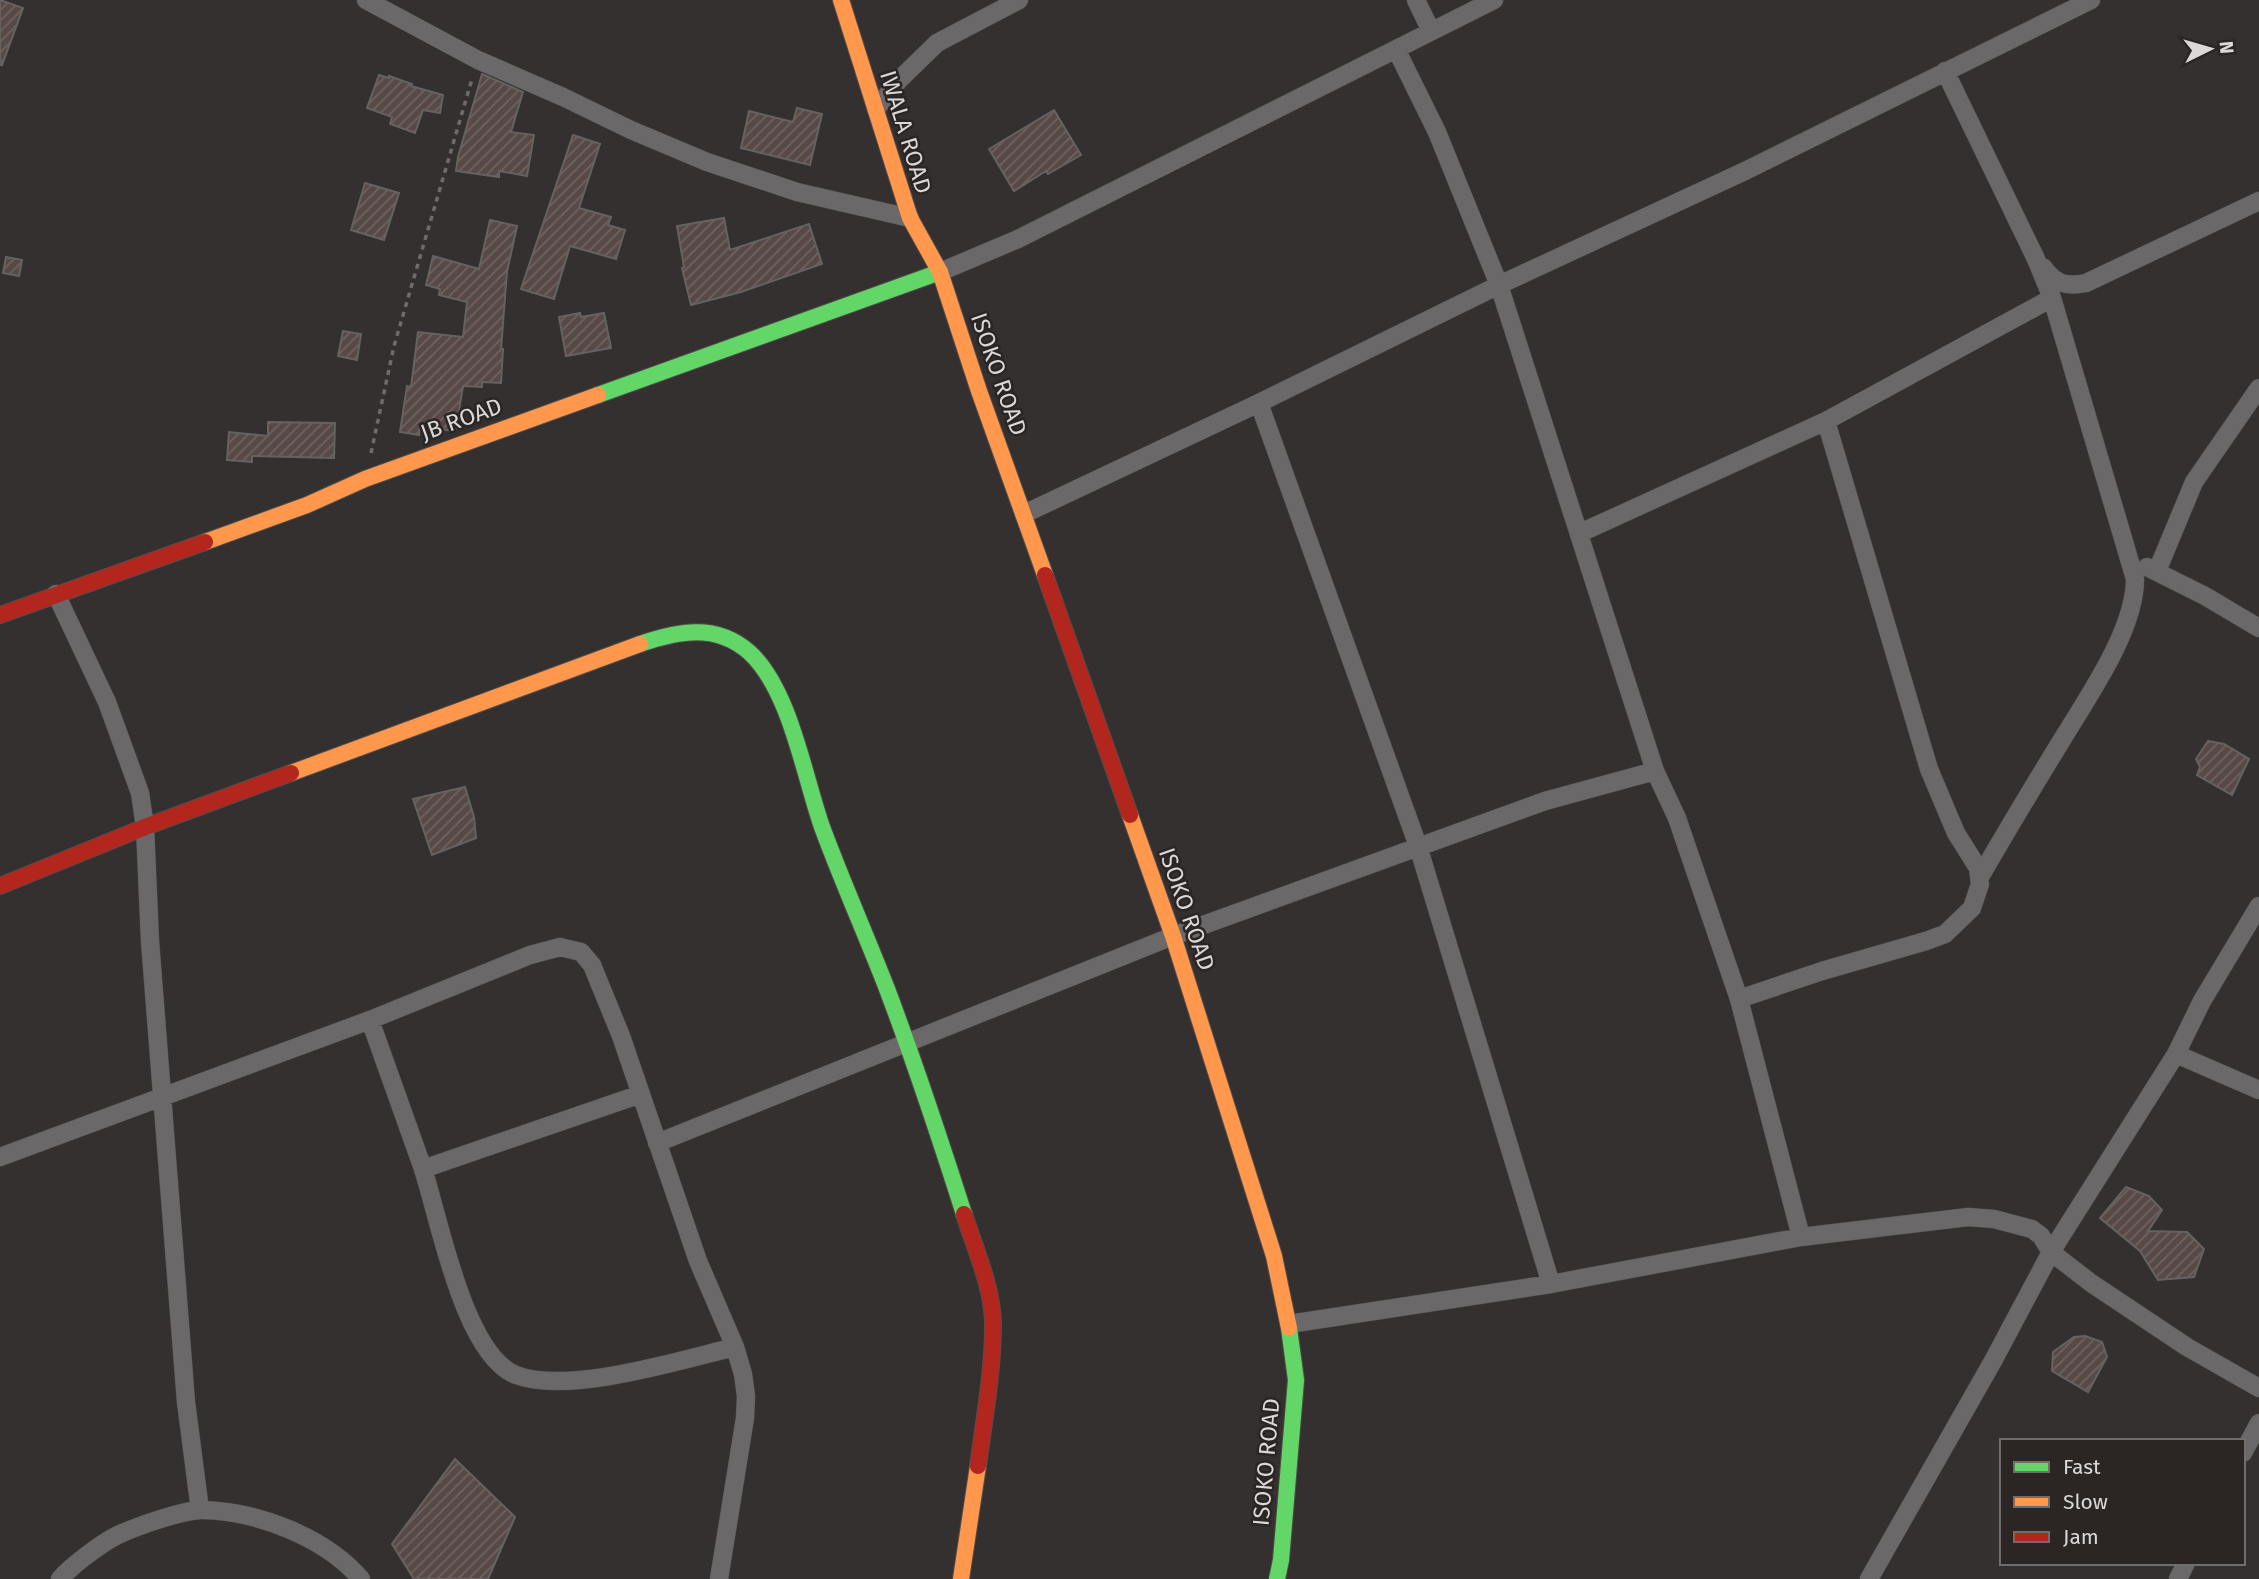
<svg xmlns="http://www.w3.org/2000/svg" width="2259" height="1579" viewBox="0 0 2259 1579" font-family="'Fira Sans',sans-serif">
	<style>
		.building { fill: url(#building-hatch); stroke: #656362; stroke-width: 2 }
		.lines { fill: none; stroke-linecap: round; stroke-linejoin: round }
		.street-casing { stroke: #514e4d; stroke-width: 19 }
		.fast-casing { stroke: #514e4d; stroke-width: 18 }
		.slow-casing { stroke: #514e4d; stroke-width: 18 }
		.jam-casing { stroke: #514e4d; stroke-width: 18 }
		.path { stroke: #6e6c6b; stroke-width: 3.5; stroke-dasharray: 5 5; stroke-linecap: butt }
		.street { stroke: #6a6868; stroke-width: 18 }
		.fast { stroke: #63d668; stroke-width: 16 }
		.slow { stroke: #ff974d; stroke-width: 16 }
		.jam { stroke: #b3261e; stroke-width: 16 }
		.labels { text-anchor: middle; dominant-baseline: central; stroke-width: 5; stroke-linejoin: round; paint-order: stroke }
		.street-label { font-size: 23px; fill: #dcd8d7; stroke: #2b2524 }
	</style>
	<defs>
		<pattern id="building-hatch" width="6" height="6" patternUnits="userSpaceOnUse" patternTransform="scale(1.75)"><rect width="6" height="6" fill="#574946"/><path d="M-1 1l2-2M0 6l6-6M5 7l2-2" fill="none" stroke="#6f6260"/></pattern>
	</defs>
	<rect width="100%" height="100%" fill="#33302f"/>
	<path class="building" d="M0,0L23,8L2,65H0Z
		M482,74L523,92L511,132L534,135L527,176L499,171V177L456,171L458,157Z
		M379,75L389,78V76L412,84L411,86L443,95L440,113L423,110L415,133L390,124L392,117L367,108Z
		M797,108L822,114L810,165L741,148L749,111L793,122Z
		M1054,110L1081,155L1048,174L1046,171L1014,191L989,149Z
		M573,135L600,144L579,208L611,217L608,225L625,230L616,259L570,246L554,299L521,289Z
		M365,183L399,193L384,240L351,230Z
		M724,218L730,250L809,224L822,264L741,292L691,305L682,268L684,267L677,226Z
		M490,220L517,226L507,272L501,349H503L501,383L482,382V387L463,386L456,429L453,431L420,426L419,435L400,432L407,386L411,387L418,332L463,337L467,302L439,295L440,289L426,285L433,256L479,269Z
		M6,257L22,260L19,276L3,273Z
		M580,313L581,317L604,313L611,348L566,356L559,317Z
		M343,331L361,334L357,360L338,356Z
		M268,422L335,423L334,458L252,456V462L227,460L229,432L268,436Z
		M2208,741L2224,744L2249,759L2232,795L2197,775L2200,767L2196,759Z
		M465,787L474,817L476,838L432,855L413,799Z
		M2126,1187L2149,1196L2162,1210L2148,1231L2187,1232L2204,1249L2194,1277L2158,1280L2140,1251L2100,1218Z
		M2085,1336L2102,1342L2107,1357L2088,1392L2052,1371L2053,1352L2074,1337Z
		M455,1459L515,1517L488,1579H414L392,1544Z"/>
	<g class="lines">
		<g class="street-casing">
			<path id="street" d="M366,0L478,60L563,97L631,130L707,162L797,192L910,218
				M1416,0L1431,31
				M1396,49L1437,132L1499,285L1655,771L1677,818L1739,999L1801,1237
				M1945,71L2036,259L2052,298L2135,579C2135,631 2087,698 2060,743C2033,787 2006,832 1980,877
				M876,109L899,80L937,43L1019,0
				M2043,267C2055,284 2066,287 2086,283L2259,201
				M940,272L1018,239L1494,0
				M1259,403L1418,846L1551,1284
				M1024,514L1259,403L1499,285L1745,171L2091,0
				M1580,533L1826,421L2052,298
				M2147,567L2205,596L2259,628
				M2157,571L2194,482L2259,388
				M56,594L107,702L140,793L145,827L150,941L186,1402L200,1510
				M1739,999L1822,971L1926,941L1945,934L1972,908L1980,884L1978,868L1956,833L1929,769L1826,421
				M370,1020C387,1069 405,1117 422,1166C439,1216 463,1354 516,1375C568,1395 681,1360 735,1347
				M2176,1054L2259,1090
				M657,1143L1173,936L1545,801L1655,771
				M0,1157L370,1020L530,955L560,947L581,952L592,965L621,1036L698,1261L735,1347L743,1374L746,1396L745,1418L719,1579
				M423,1169L641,1094
				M1289,1324L1551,1284L1801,1237L1968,1217L1994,1219L2032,1229L2041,1236L2051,1252L2091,1283L2187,1347L2259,1388
				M2243,1453L2259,1423
				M60,1579C71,1566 104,1541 120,1534C138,1526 183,1510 202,1510C257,1511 325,1537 361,1579
				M1869,1579L1993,1361L2051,1252L2176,1054L2202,1001L2259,906
				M2178,1579L2186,1563"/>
		</g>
		<g class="fast-casing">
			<path id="fast" d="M598,395L940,272
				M640,644C678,631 716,623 749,652C790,689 804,776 822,827C842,881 866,935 887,989C915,1063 940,1139 964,1214
				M1277,1579L1281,1560L1296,1380L1289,1328"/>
		</g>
		<g class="slow-casing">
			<path id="slow" d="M841,0L910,218L940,272L979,391L1045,575
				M205,542L307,505L365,479L598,395
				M291,773L640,644
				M1130,815L1173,936L1274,1256L1289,1328
				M961,1579L978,1466"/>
		</g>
		<g class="jam-casing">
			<path id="jam" d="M1045,575L1130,815
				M0,615L205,542
				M0,886L145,827L291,773
				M964,1214C975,1249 993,1288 993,1325C993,1372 984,1420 978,1466"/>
		</g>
		<path class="path" d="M371,453L394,346L472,79"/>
		<use href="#street" class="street"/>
		<use href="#fast" class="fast"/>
		<use href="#slow" class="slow"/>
		<use href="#jam" class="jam"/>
	</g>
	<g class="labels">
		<g class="street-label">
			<text transform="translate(906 132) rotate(73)">IWALA ROAD</text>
			<text transform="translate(999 374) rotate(71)">ISOKO ROAD</text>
			<text transform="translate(461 419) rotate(-20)">JB ROAD</text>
			<text transform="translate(1187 909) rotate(71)">ISOKO ROAD</text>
			<text transform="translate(1266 1462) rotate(-85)">ISOKO ROAD</text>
		</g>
	</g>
	<rect x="2000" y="1439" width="245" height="126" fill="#2b2524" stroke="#726d6c" stroke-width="2"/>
	<rect x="2014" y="1462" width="35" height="10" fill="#63d668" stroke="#726d6c" stroke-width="2"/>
	<text x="2063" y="1474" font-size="21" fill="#dcd8d7">Fast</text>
	<rect x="2014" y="1497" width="35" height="10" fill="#ff974d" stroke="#726d6c" stroke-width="2"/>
	<text x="2063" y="1509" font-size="21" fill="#dcd8d7">Slow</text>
	<rect x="2014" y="1532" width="35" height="10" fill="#b3261e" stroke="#726d6c" stroke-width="2"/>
	<text x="2063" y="1544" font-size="21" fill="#dcd8d7">Jam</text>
	<g transform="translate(2210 49) rotate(85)" stroke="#2b2524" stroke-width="5" paint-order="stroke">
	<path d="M0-5L12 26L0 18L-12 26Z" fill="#dcd8d7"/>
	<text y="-10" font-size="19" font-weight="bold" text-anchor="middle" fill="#dcd8d7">N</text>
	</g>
</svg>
